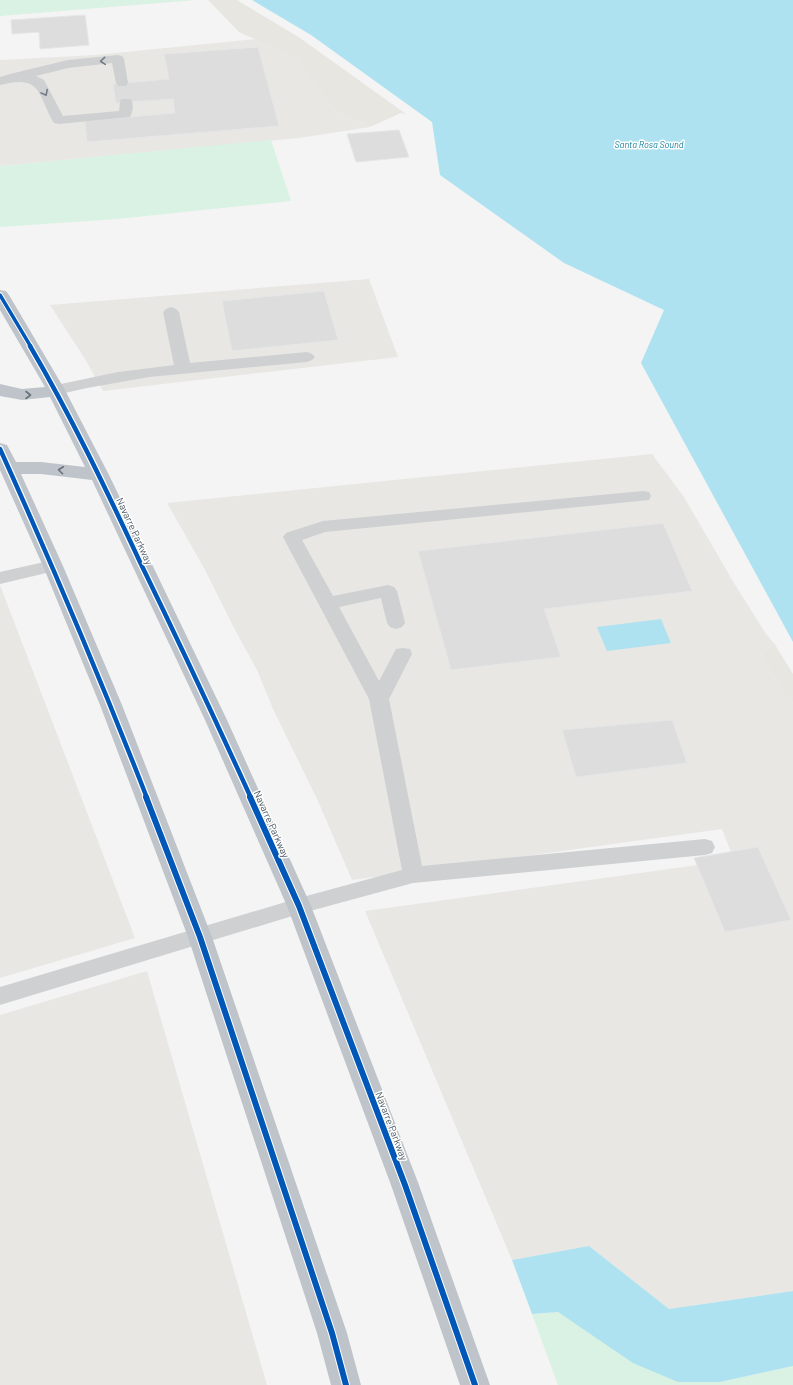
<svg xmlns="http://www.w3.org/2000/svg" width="793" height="1385" viewBox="0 0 793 1385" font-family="Barlow,sans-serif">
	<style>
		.commercial { fill: #e8e7e3 }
		.green { fill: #d9f2e3 }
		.sand { fill: #e7e6e1 }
		.water { fill: #aee2f0 }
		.building { fill: #ddddde; stroke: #e5e6e7 }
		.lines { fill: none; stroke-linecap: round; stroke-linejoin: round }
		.lane { fill: #ced0d2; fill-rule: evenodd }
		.highway { fill: #bec4c9; fill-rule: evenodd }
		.cycleway-far2-casing { stroke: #fff; stroke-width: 5.5 }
		.cycleway-far1-casing { stroke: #fff; stroke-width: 7 }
		.cycleway-casing { stroke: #fff; stroke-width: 8 }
		.cycleway-far2 { stroke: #0057b8; stroke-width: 3.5 }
		.cycleway-far1 { stroke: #0057b8; stroke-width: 4.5 }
		.cycleway { stroke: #0057b8; stroke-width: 6 }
		.oneway { stroke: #727b83 }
		.oneway2 { stroke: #67727b }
		.labels { text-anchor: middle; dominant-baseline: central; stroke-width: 3; stroke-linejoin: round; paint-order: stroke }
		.far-water-label { font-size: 9px; font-style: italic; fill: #0c7c9b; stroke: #fff }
		.street-label { font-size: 10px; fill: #4a5661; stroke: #fff }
	</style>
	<rect width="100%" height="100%" fill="#f4f4f4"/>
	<path class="commercial" d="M256,39L300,59L332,108L370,127L299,138L0,166V60L95,55Z
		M369,279L398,357L103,391L85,359L50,305Z
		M652,454L684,497L734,583L766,634L774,643L761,655L784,694L793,703V1291L669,1309L589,1246L512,1260L365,911L734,860L722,829L352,880L318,801L273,709L257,670L233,626L204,568L167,503Z
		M0,585L135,938L0,978Z
		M147,971L267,1385H0V1015Z"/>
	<path class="green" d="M0,0H196L0,16Z
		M271,140L291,201L117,219L0,227V166Z
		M558,1312L591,1334L720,1382L793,1366V1385H558L532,1314Z"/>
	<path class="sand" d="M208,0H237L300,38L406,114L401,113L370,127L332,108L299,59L239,32Z
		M774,643L793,674V703L784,694L761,655Z"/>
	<path class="water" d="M252,0H793V642L641,363L664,310L564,263L440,175L432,122L311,35Z
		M661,619L671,643L607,651L597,627Z
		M589,1246L669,1309L793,1291V1366L720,1382H678L633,1363L558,1312L532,1314L512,1260Z"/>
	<path class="building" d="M85,15L89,45L40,49L39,32L12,34L11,20Z
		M258,47L279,126L87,142L85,121L175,113L173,99L116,103L113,84L169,79L164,54Z
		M399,130L409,157L356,162L347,134Z
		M324,291L338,340L232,351L222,301Z
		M663,523L692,591L544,609L561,657L451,670L418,551Z
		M672,720L687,763L576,777L562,730Z
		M758,847L791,920L725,932L694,858Z"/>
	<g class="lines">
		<path class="lane" d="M118,55L122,56L124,59L128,83L126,86H118L116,83L112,63L68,68L36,76L44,80L63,116L119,111L120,102L121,99H131C134,104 133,112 130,117L59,124L54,123L52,120C37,90 39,75 0,85V77L10,74L68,60Z
			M171,307L176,309L179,312L190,363L307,352L312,354L315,357L312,360L307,362L149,377L87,388L56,395L50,393L48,390L50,387L56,385L118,372L174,365L163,312L166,309Z
			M643,491L649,492L651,496L649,500L325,532L302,540L333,596L388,585L394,587L397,591L405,623L402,627L396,629L390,627L387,623L381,598L339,607L379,681L396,649L403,648L410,649L412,654L389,699L422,866L705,839L712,841L715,847L712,853L705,855L413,883L299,914L0,1005V987L299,898L402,870L369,699L283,537L286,533L323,521Z
			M53,560L59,562L62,566L59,570L0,584V572Z"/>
		<path class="highway" d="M0,290L6,291L9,295L65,390L109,475L227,720L311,906L419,1185L490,1385H460L391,1185L287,906L205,720L92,480L41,474H21L63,566L122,705L212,937L347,1333L361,1385H331L317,1333L188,937L100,705L43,566L0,470V443L7,445L16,462H41L85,467L50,397L22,400L0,396V384L22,389L45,387L0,310Z"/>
		<g class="cycleway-far2-casing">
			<path id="cycleway-far2" d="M0,295L31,347"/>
		</g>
		<g class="cycleway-far1-casing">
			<path id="cycleway-far1" d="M30,346C71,416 106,489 140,562C178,640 215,719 251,798
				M0,449C52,564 101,680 147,798"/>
		</g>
		<g class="cycleway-casing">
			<path id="cycleway" d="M146,797L200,937L332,1333L346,1385
				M250,797L299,906L405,1185L475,1385"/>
		</g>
		<use href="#cycleway-far2" class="cycleway-far2"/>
		<use href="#cycleway-far1" class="cycleway-far1"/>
		<use href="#cycleway" class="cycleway"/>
	</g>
	<defs><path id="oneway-chevron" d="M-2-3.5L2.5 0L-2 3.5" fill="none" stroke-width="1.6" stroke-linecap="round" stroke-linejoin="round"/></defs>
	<g class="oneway">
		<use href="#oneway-chevron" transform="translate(103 61) rotate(175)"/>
		<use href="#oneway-chevron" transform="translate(45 93) rotate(62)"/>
	</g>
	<g class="oneway2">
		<use href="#oneway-chevron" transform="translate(28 395)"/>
		<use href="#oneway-chevron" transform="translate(61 470) rotate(-173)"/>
	</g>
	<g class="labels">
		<g class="far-water-label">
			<text x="649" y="144">Santa Rosa Sound</text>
		</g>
		<g class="street-label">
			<text transform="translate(135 531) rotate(65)">Navarre Parkway</text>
			<text transform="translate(272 824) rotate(66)">Navarre Parkway</text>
			<text transform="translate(392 1126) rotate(69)">Navarre Parkway</text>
		</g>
	</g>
</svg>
